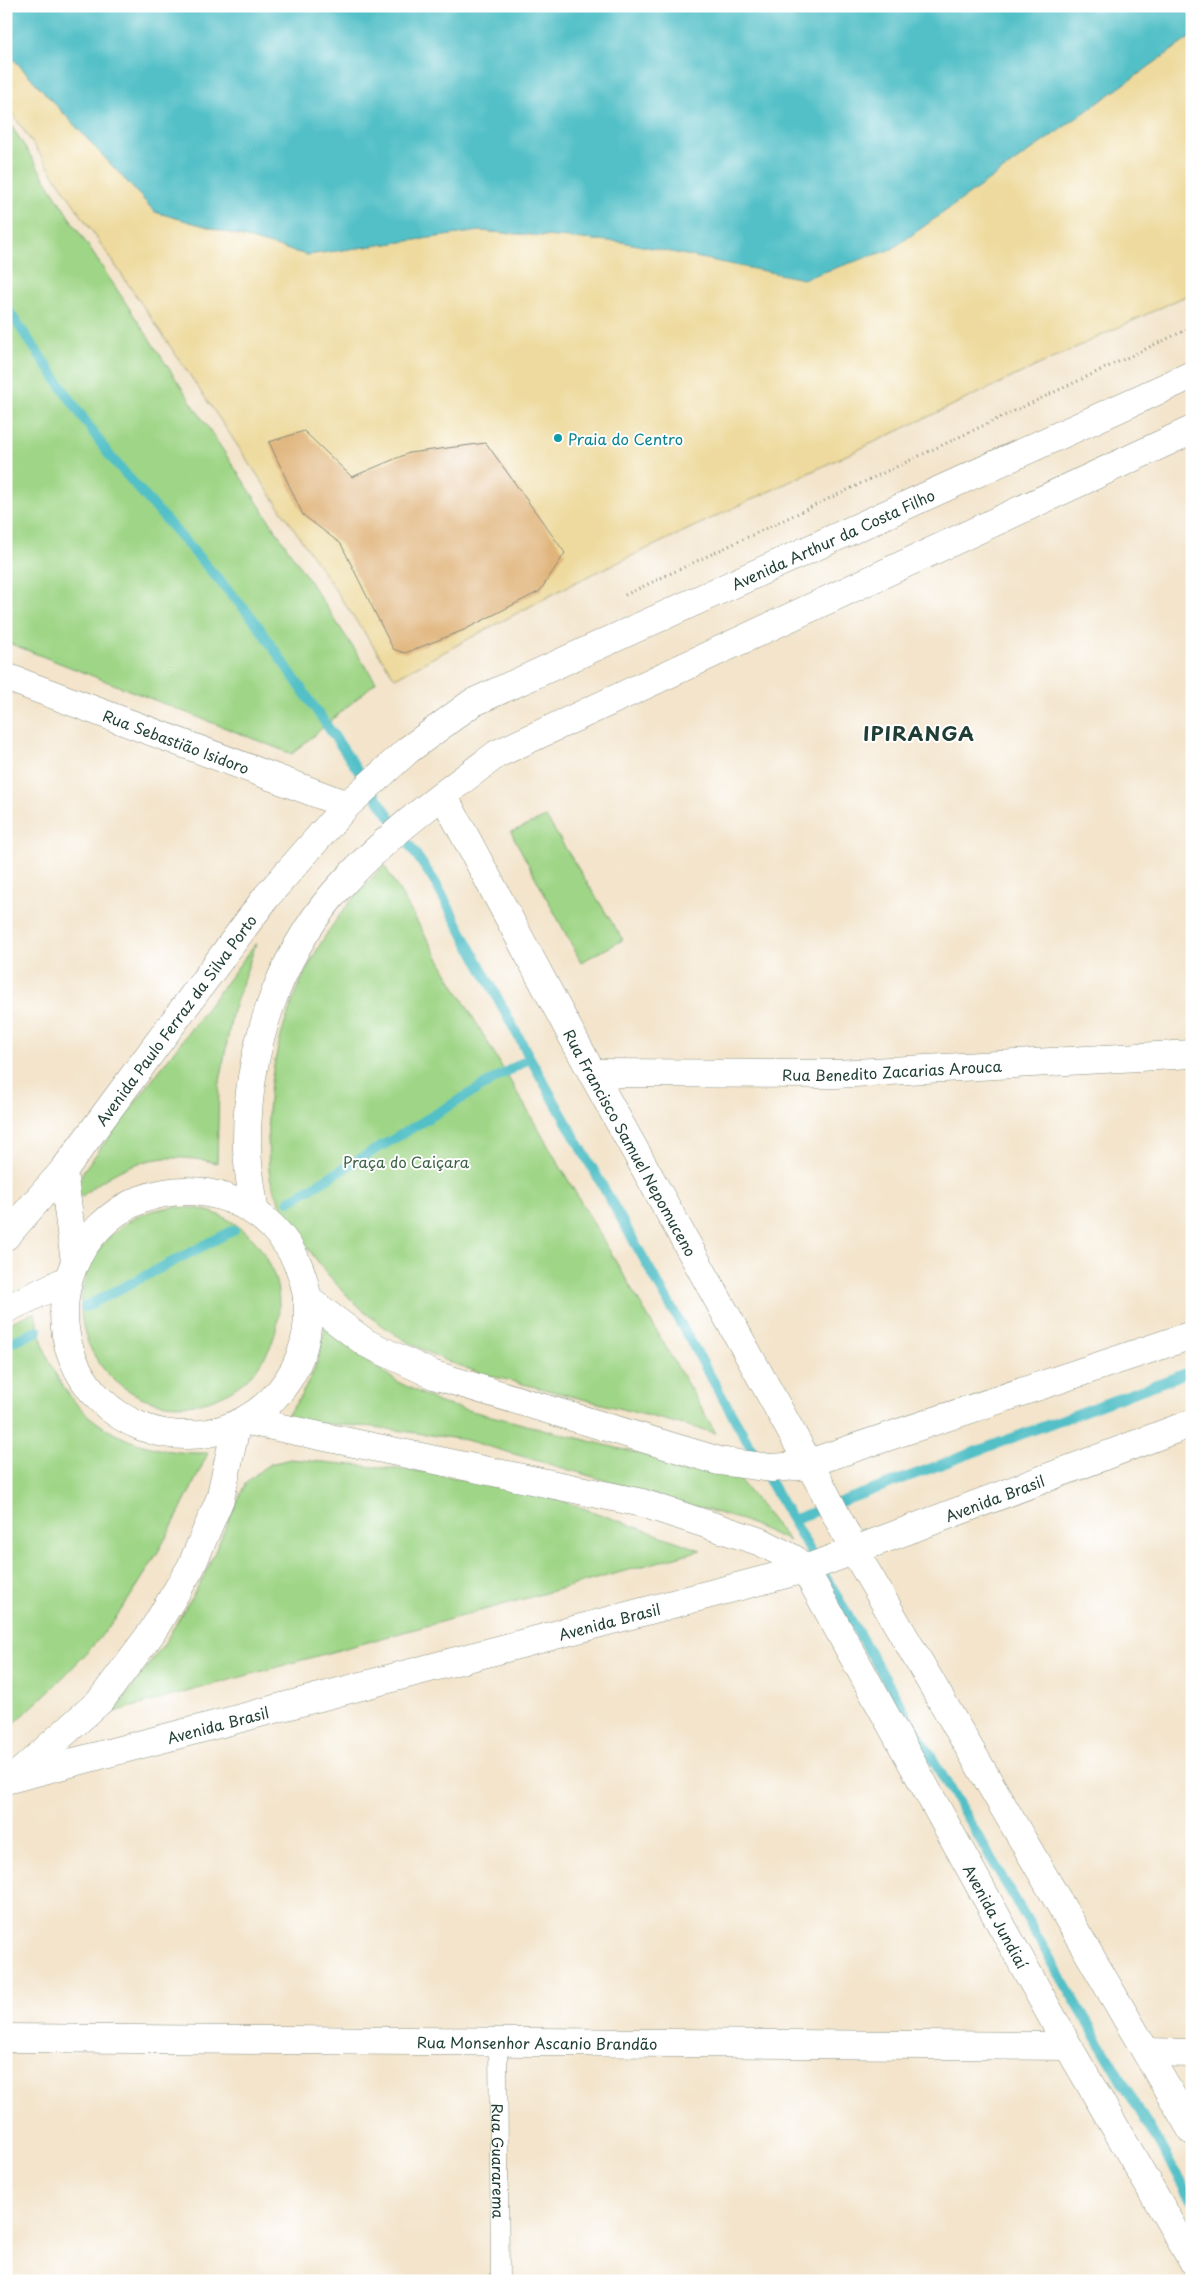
<svg xmlns="http://www.w3.org/2000/svg" width="1198" height="2287" viewBox="0 0 1198 2287" font-family="'Playpen Sans',sans-serif">
	<style>
		.green { fill: #9fd586; stroke: #5f895d }
		.sand { fill: #eeda9e; stroke: #868c69 }
		.water { fill: #52c0c7; stroke: #387e7e }
		.lines { fill: none; stroke-linecap: round; stroke-linejoin: round }
		.stream { stroke: #52c0c7; stroke-width: 10 }
		.building { fill: #e0b47a }
		.lane-casing { stroke: #899080; stroke-width: 19 }
		.street-casing { stroke: #899080; stroke-width: 29 }
		.secondary-casing { stroke: #899080; stroke-width: 29 }
		.path { stroke: #899080; stroke-width: 3; stroke-dasharray: 1 4; stroke-linecap: butt }
		.lane { stroke: #fff; stroke-width: 18 }
		.street { stroke: #fff; stroke-width: 28 }
		.secondary { stroke: #fff; stroke-width: 28 }
		.culture-dot { fill: #0f9aa8; stroke: #fff; stroke-width: 2 }
		.labels { text-anchor: middle; dominant-baseline: central; stroke-width: 4; stroke-linejoin: round; paint-order: stroke }
		.culture-label { font-size: 15px; fill: #0d838f; stroke: #fff; text-anchor: start }
		.street-label { font-size: 15px; fill: #1f3d34; stroke: #fff }
		.park-label { font-size: 15px; fill: #3f6348; stroke: #fff }
		.district-label { font-size: 20px; font-weight: bold; letter-spacing: 1px; fill: #1f3d34; stroke: #fff }
	</style>
	<rect width="100%" height="100%" fill="#fff"/>
	<filter id="ink" filterUnits="userSpaceOnUse"><feTurbulence type="fractalNoise" baseFrequency=".02" numOctaves="2"/><feDisplacementMap in="SourceGraphic" scale="10" xChannelSelector="R" yChannelSelector="G"/><feConvolveMatrix kernelMatrix="1 2 1 2 8 2 1 2 1" color-interpolation-filters="sRGB"/></filter>
	<filter id="wash" filterUnits="userSpaceOnUse"><feTurbulence type="fractalNoise" baseFrequency=".0096" numOctaves="4" result="noise"/><feDisplacementMap in="SourceGraphic" scale="20" xChannelSelector="R" yChannelSelector="G"/><feGaussianBlur stdDeviation="1.12" result="paint"/><feColorMatrix in="noise" values="0 0 0 0 0 0 0 0 0 0 0 0 0 0 0 0 0 1.4 0 .05"/><feComposite in="paint" operator="in"/></filter>
	<g filter="url(#wash)">
		<rect width="100%" height="100%" fill="#f3e4cb"/>
		<path class="green" d="M6,117L71,220L376,682L292,754L6,642Z
			M546,817L623,940L581,962L511,832Z
			M384,865L716,1433L484,1374C403,1349 350,1311 303,1241C290,1222 278,1202 271,1181C267,1169 269,1152 268,1139C264,1061 297,968 346,907C358,893 371,879 384,865Z
			M256,943L232,1014L219,1088L217,1163C162,1150 123,1161 81,1197L76,1195V1187L84,1170Z
			M81 1306a99 99 0 1 1 198 0a99 99 0 1 1-198 0Z
			M35,1312C52,1406 112,1455 208,1453C183,1507 158,1557 124,1606C92,1653 48,1692 6,1731V1324Z
			M325,1325L360,1356L398,1382L440,1403L739,1479L789,1541L742,1520L466,1440L374,1427L282,1421C307,1392 320,1363 325,1325Z
			M290,1459L428,1472L563,1501L701,1550L114,1712L164,1644L204,1576L245,1484L261,1470L270,1464Z"/>
		<path class="sand" d="M1192,36V293L574,583L395,678L6,104V51L155,212L307,255L479,231L622,242L892,249Z"/>
		<path class="water" d="M6,6H1192V36L892,249L803,279L622,242L480,231L307,255L155,212L6,51Z"/>
		<g class="lines">
			<path class="stream" d="M6,307L109,455L254,620L435,882L530,1058L792,1520L1192,2200
				M289,1201L530,1058
				M85,1307L234,1230
				M6,1344L38,1331
				M792,1520L1192,1371"/>
		</g>
		<g id="blocks">
			<path class="building" d="M304,431L352,477L409,453L486,443L565,553L540,591L464,630L405,653L393,649L341,544L303,515L269,442Z"/>
		</g>
	</g>
	<g filter="url(#ink)">
		<use href="#blocks" fill-opacity="0" stroke="#899080" stroke-width="1"/>
		<g class="lines">
			<g class="lane-casing">
				<g id="lane">
					<path id="s1" d="M498,2041L500,2281"/>
				</g>
			</g>
			<g class="street-casing">
				<g id="street">
					<path id="s2" d="M6,677L347,805"/>
					<path id="s3" d="M592,1073L836,1074L1192,1054"/>
					<path id="s4" d="M6,2038L1068,2046"/>
					<path d="M1146,2052L1192,2053"/>
				</g>
			</g>
			<g class="secondary-casing">
				<g id="secondary">
					<path id="s5" d="M443,795L592,1073L823,1489L854,1550L1192,2131"/>
					<path d="M63,1171L75,1262"/>
					<circle cx="186" cy="1313" r="122"/>
					<path d="M254,1209C252,1187 246,1163 247,1141C247,1052 277,960 335,892C381,839 441,796 497,754L1192,430"/>
					<path id="s6" d="M6,1236L63,1171L267,896L347,805L408,750L472,703L1192,375"/>
					<path d="M307,1299L366,1343L434,1375L719,1461L771,1468L799,1466L809,1463L1192,1335"/>
					<path d="M6,1309L67,1280"/>
					<path id="s7" d="M248,1421L642,1503L761,1542L794,1559L805,1569L1068,2046L1192,2260"/>
					<path d="M16,1776L101,1700L152,1632L191,1567L220,1499L236,1427"/>
					<path id="s8" d="M6,1780L805,1569L1192,1423"/>
				</g>
			</g>
			<path class="path" d="M625,595L1192,327"/>
			<use href="#lane" class="lane"/>
			<use href="#street" class="street"/>
			<use href="#secondary" class="secondary"/>
		</g>
	</g>
	<circle class="culture-dot" cx="558" cy="438" r="5"/>
	<g class="labels">
		<g class="culture-label">
			<text x="568" y="438">Praia do Centro</text>
		</g>
		<g class="street-label">
			<text stroke="none"><textPath href="#s6" startOffset="1108">Avenida Arthur da Costa Filho</textPath></text>
			<text stroke="none"><textPath href="#s2" startOffset="182">Rua Sebastião Isidoro</textPath></text>
			<text stroke="none"><textPath href="#s6" startOffset="275">Avenida Paulo Ferraz da Silva Porto</textPath></text>
			<text stroke="none"><textPath href="#s3" startOffset="300">Rua Benedito Zacarias Arouca</textPath></text>
			<text stroke="none"><textPath href="#s5" startOffset="395">Rua Francisco Samuel Nepomuceno</textPath></text>
			<text stroke="none"><textPath href="#s8" startOffset="1029">Avenida Brasil</textPath></text>
			<text stroke="none"><textPath href="#s8" startOffset="624">Avenida Brasil</textPath></text>
			<text stroke="none"><textPath href="#s8" startOffset="219">Avenida Brasil</textPath></text>
			<text stroke="none"><textPath href="#s7" startOffset="976">Avenida Jundiaí</textPath></text>
			<text stroke="none"><textPath href="#s4" startOffset="531">Rua Monsenhor Ascanio Brandão</textPath></text>
			<text stroke="none"><textPath href="#s1" startOffset="120">Rua Guararema</textPath></text>
		</g>
		<g class="park-label">
			<text x="406" y="1161">Praça do Caiçara</text>
		</g>
		<g class="district-label">
			<text x="919" y="733">IPIRANGA</text>
		</g>
	</g>
	<rect width="1198" height="2287" fill="none" stroke="#fff" stroke-width="25"/>
</svg>
